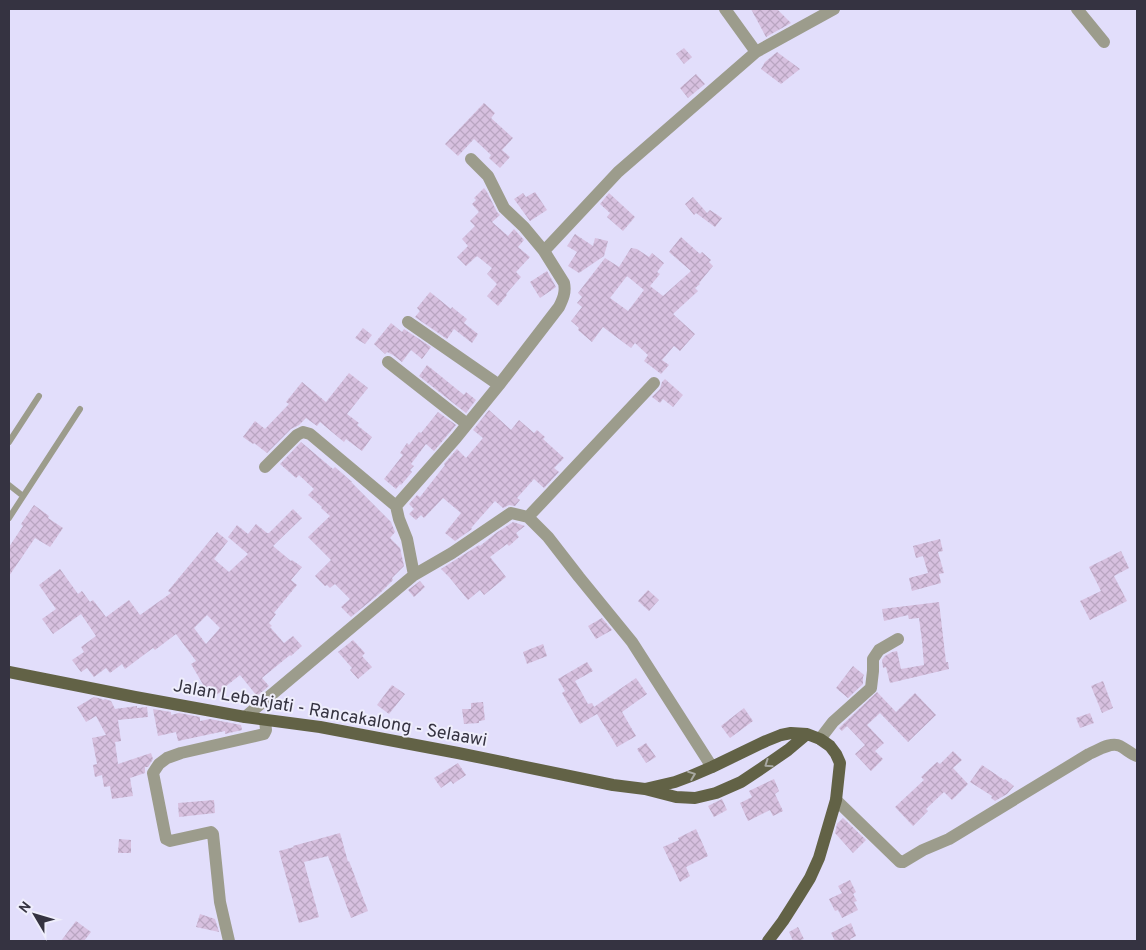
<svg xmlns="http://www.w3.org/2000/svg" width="1146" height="950" viewBox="0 0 1146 950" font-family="Overpass,sans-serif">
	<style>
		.building { fill: url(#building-cross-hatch); fill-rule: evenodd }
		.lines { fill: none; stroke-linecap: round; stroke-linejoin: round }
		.service { stroke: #9c9c8c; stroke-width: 6 }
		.minor { stroke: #9c9c8c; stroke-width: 12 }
		.primary { stroke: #626246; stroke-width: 12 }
		.oneway { stroke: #a8a8a1 }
		.labels { text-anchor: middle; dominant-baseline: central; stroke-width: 4; stroke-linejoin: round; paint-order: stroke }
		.street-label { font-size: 18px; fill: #353341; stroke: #efeefc }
	</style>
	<defs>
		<pattern id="building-cross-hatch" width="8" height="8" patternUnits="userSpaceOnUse" patternTransform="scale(1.25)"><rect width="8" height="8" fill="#d7c0df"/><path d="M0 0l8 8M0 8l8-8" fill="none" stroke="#b9a5c1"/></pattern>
	</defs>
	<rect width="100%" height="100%" fill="#e2defb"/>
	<path class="building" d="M751,9H777L791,23L766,37Z
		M684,48L692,57L684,64L676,54Z
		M777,52L800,69L781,84L761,69L765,62Z
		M696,74L705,84L688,98L680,88Z
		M484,103L495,113L491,118L513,138L502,150L510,157L500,168L489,158L491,155L474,139L458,156L445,144Z
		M484,188L487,192L497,212L500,215L492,222L508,236L514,229L524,240L518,247L530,257L516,272L521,277L506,294L507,295L498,306L487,296L497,284L487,274L492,268L477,256L466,266L457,257L468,246L462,239L475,226L470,221L479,212L472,204L476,200L474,198Z
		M535,192L547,210L530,221L514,199L523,193L526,197Z
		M609,193L635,217L623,231L607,217L610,213L600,204Z
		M693,197L707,213L710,210L722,218L715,227L696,213L694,215L685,204Z
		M575,234L593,246L595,238L608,241L604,256L579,273L568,266L577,252L567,246Z
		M681,237L700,254L702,252L711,260L709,262L713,266L699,283L700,284L695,288L698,291L673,314L695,334L680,351L674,346L662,360L669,365L661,374L644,361L648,355L635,343L631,348L603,327L592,342L578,330L579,328L571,321L582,307L577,303L582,297L578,293L605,258L619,267L631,248L637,249L649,257L652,253L664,263L657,272L660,274L650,286L663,296L691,271L669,252ZM627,276L644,290L628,311L610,298Z
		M547,271L556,287L540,298L530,282Z
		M430,292L451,309L452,307L467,319L464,323L478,334L472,343L454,329L447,339L415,317L420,311L417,308Z
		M391,323L402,332L404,329L431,347L422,359L411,350L402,362L393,355L387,352L385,354L374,344Z
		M363,328L372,335L365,344L355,338Z
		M427,365L464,395L466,392L476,400L466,413L419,376Z
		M349,373L368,388L347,414L359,423L357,425L372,437L362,451L346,439L344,442L320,422L317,426L306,418L299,425L291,429L267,453L254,443L253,444L243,437L255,421L265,429L289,404L286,402L302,382L326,402Z
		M665,379L683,395L673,407L663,399L660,403L652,397L660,389L662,382Z
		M489,410L511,430L519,420L534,433L537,430L545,437L543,439L564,458L554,468L559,472L544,488L534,479L517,498L520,500L515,506L509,505L503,508L495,501L471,528L472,529L455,541L445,533L461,513L443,498L424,518L421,515L416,520L409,514L414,509L409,504L417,495L420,497L445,465L444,464L457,449L466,458L483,438L473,430Z
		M438,412L456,425L434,451L426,444L411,464L414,466L410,470L412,472L401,485L400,484L396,489L384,479L403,455L400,453L407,443L409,445L419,432L421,433Z
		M301,442L333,469L335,467L352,482H351L391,522L395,532L390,538L400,548L404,566L392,578L393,580L379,594L351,617L341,607L350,599L335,584L330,588L327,585L325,586L315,576L331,560L308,537L330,516L321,508L322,507L308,495L314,489L299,475L296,478L280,464Z
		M34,505L49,516L48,518L63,528L50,547L35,538L9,576V547L23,526L21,524Z
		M293,509L302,518L273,546L291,561L292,560L302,567L291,580L297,585L274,613L276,614L269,623L272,626L270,627L284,643L293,636L302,646L291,656L290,655L262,678L269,686L257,696L240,675L225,687L226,689L211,698L191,664L196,661L176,634L155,650L153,648L125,669L122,664L110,673L106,668L94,677L87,668L81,672L72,660L84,652L81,647L96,636L81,614L53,634L42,619L56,609L39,585L60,569L78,594L82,591L90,602L93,600L106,617L129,600L140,615L171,593L168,591L217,532L228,541L214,559L229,572L248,554L228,537L237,525L248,534L256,524L267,533H269ZM207,615L220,628L206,644L194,628Z
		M513,522L525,526L516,533L519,537L509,546L507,544L490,557L506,577L484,595L480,590L468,600L449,577L441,569L479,545L480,546L496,533Z
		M940,539L943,551L938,552L944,573L939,574L941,583L912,591L909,578L928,573L923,556L916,558L913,546Z
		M1121,551L1129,568L1114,576L1127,601L1090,620L1080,601L1101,591L1089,567Z
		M420,581L425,587L414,597L408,590Z
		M648,590L659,600L649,611L638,601Z
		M939,602L946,662H948L949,669L890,683L886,667L883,668L882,660L885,656L892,652L897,651L901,669L924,665L922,641L919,618L909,619L908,615L884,621L882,609Z
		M602,618L612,630L596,639L588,626Z
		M353,640L365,653L362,656L372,667L358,679L350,670L352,668L338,652Z
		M543,644L547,656L527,664L523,652Z
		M587,662L593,671L575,681L588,704L592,703L594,707L636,678L647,694L622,712L636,736L617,747L597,714L580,724L562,693L565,691L558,679Z
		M853,666L864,675L863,677V684L848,698L836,688Z
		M1103,681L1113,708L1102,713L1091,686Z
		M392,685L405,694L389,714L377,705Z
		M877,692L896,712L915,693L936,715L908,742L880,713L867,725L884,743L875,751L883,759L871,771L855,754L865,745L847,726L842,731L839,728Z
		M94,697L102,699L103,700L105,699L111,701L115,709L137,706V708L147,707L148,717L118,720L121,741L115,742L118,764L151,753L153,759L148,767H145V773L130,778L133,796L112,799L110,786L104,787L102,775L95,777L93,765L97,764L92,738L106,735L96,716L86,722L77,707Z
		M483,702L485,720L479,721V723L464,724L462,709H471V703Z
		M744,708L753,721L730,738L721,726Z
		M153,709L171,712V715L179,713L200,717V721L210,719L241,725L242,730L225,734V731L178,741L176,732L158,736Z
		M1090,713L1094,723L1080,728L1076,718Z
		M646,743L656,757L646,763L637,749Z
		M953,751L962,760L953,768L968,784L952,800L944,792L926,809L928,811L913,826L895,807L924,780L921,777L937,762L940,764Z
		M458,763L466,775L453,784L451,781L441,788L434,778Z
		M982,765L1004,780L1005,779L1014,786L1007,794L995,801L991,798L992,796L970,782Z
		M774,779L779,791L775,794L783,811L773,816L770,810L748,821L740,803L752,797L749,791Z
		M722,799L727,810L714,817L708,806Z
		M214,800L215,813L179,817L178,803Z
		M843,818L866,840L853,853L835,833L837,824Z
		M696,829L708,856L686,867L690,876L680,882L663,847L679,840L678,838Z
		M340,833L348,862L349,861L368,911L351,918L328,856L304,862L319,917L299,923L279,851L294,847L293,846Z
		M119,839L131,840V853H118Z
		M850,880L856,892L853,894L857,901L854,902L858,910L842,918L838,910L835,911L829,899L842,893L838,886Z
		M200,914L215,919L219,932L196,927Z
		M76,921L91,932L84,941H61Z
		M851,923L856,936L850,939L851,941H835L831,933Z
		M798,927L804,939L798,941H793L789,932Z"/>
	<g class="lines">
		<path class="service" d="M9,442L39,396
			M9,485L23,496
			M9,518L80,409"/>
		<path class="minor" d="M725,9L756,52
			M1077,9L1104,42
			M471,159L488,176L504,208L524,227L544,251
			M408,322L499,385
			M388,362L467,424
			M265,467L297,435L303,432L310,434L396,506
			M528,517L654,383
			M414,575L452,553L511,513L528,517L548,537L579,577L632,642L712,767
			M245,717L414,575L407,539L399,519L396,506L456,438L499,385L559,307C563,299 566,292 564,283L544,251L618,172L756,52L834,9
			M820,739L833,722L871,688L873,671V659L879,650L898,639
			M836,800L900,862H903L923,850L949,839L1089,754C1097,751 1111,741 1120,746C1126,749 1131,754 1137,756
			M229,941L220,902L213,834L211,832L170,841L166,839L153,773L159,764L167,758L181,753L264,734L266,730L265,720"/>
		<path class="primary" d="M9,672L135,697L245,717L320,727L458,753L613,785L645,789L676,797L695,798L716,793L741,782L762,768L788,750L807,734
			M645,789L675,782L691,776L712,767L766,741L781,735L791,733L807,734L820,739L830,746L836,754L840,763L836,800L819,858L810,878L797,899L783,921L768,941"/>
	</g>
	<defs><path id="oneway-chevron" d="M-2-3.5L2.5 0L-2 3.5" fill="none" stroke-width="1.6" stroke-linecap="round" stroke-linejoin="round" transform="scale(1.25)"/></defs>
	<g class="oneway">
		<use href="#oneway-chevron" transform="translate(768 764) rotate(145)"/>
		<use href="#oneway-chevron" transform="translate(692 775) rotate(-21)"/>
	</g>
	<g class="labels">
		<g class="street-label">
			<text transform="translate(330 714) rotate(10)">Jalan Lebakjati - Rancakalong - Selaawi</text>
		</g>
	</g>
	<rect width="1146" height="950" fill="none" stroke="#353341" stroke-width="20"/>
	<g transform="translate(35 915) rotate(308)" stroke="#efeefc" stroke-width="4" paint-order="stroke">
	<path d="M0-4L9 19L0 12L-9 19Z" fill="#353341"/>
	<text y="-8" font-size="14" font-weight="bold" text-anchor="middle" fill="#353341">N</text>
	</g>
</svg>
